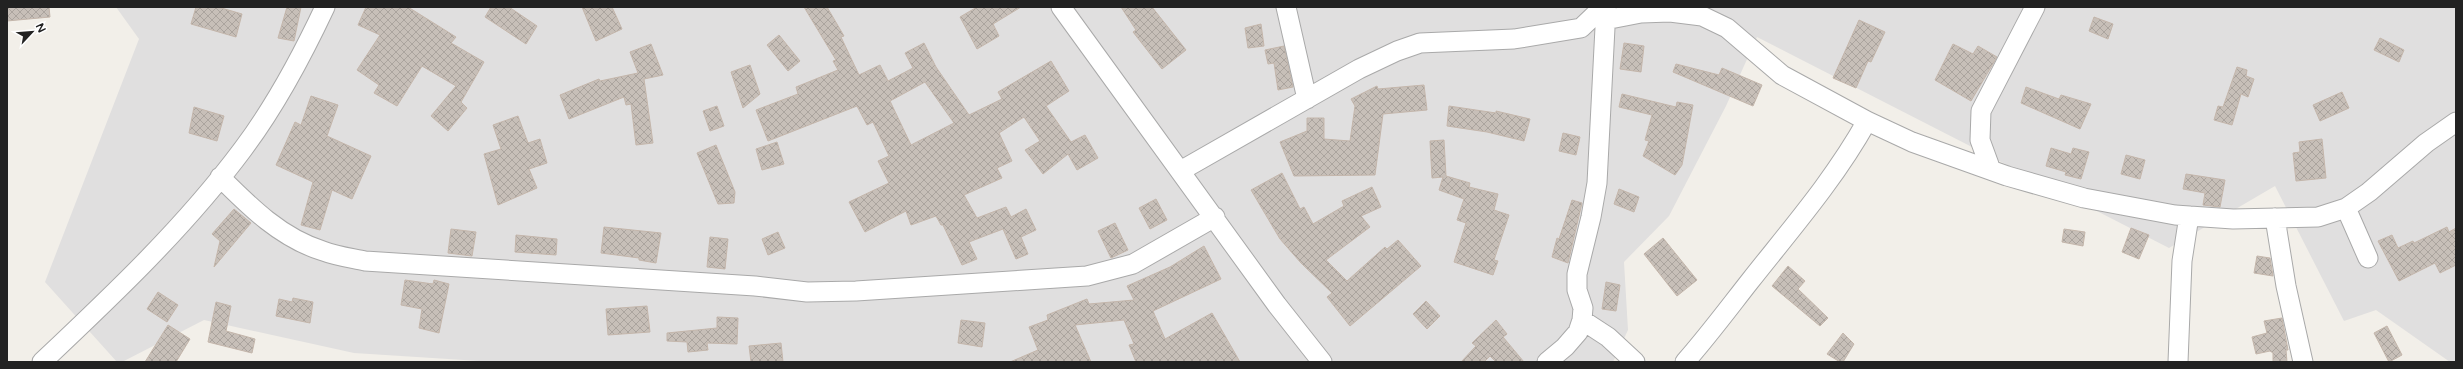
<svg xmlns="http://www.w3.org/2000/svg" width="2463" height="369" viewBox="0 0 2463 369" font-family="'Varela Round',sans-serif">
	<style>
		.residential { fill: #e0dfdf }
		.building { fill: url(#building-cross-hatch); stroke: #c4b6ab; fill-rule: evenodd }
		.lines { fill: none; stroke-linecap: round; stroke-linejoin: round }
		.street-casing { stroke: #a9a9a9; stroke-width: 21 }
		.street { stroke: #fff; stroke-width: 19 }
	</style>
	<defs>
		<pattern id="building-cross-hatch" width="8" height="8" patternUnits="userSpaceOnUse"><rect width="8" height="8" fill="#c7bfb8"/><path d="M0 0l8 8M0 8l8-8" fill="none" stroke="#aba49e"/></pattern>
	</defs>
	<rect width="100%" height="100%" fill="#f2efe9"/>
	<path class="residential" d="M116,7H2456V362H2450L2376,310L2344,321L2275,186L2169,248L1757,37L1726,106L1669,216L1624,262L1628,330L1613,362H495L354,353L204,320L122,362H117L45,282L139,39Z"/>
	<path class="building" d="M7,7H49L50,17L7,21Z
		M196,7H218L242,14L236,37L191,24Z
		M287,7H301L294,41L278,38Z
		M366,7H408L456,37L451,43L484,62L461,102L467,108L448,131L431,116L456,86L422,66L397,106L374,93L379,85L357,70L380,35L358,25Z
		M491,7H509L537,26L526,44L485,17Z
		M582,7H612L622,29L596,41Z
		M804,7H827L844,36L841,37L859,75L880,65L888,81L913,68L905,53L924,43L936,67L969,115L1002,99L998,92L1051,61L1069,91L1046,106L1071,142L1085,135L1098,158L1077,170L1068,154L1043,174L1025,150L1040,141L1024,117L999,133L1012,161L997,168L1002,178L964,195L977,218L1006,207L1011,217L1026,209L1036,230L1021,237L1028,254L1016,259L1003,229L969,242L977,259L962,265L943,225H941L936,216L911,225L906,211L865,232L849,202L889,183L878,161L889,156L873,122L867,125L857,106L768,141L756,110L798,94L796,87L838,70L833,61L836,60ZM925,82L954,123L911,145L890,101Z
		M977,7H1021L993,24L999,36L977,49L960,17Z
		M1121,7H1152L1186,50L1162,69L1133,32L1136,30Z
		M2094,17L2113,24L2108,39L2089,31Z
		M1859,20L1885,32L1871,62L1868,61L1856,88L1833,78Z
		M1261,24L1264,46L1248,48L1245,28Z
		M779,35L800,61L788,71L767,45Z
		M2380,38L2404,50L2399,62L2374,50Z
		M1624,43L1644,46L1641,72L1620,69Z
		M651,44L663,75L644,79L653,143L636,145L631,104L626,105L624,97L569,119L560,95L599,79L600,81L638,73L630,52Z
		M1953,44L1973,54L1978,46L1997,57L1971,101L1935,80Z
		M1284,46L1293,87L1278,90L1274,63L1268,64L1265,50Z
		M1676,64L1719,75L1722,68L1762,85L1753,106L1673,72Z
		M750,65L760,94L743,108L731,72Z
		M2237,67L2247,70L2246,76L2254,79L2248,97L2241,94L2232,125L2214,120L2218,106L2223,107Z
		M1424,85L1427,110L1383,114L1375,175L1294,176L1280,142L1307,131V118H1324V139L1350,141L1355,106L1351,99L1377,86L1378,89Z
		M2026,87L2059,99L2061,95L2091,104L2080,129L2021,103Z
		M2342,92L2349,108L2320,121L2313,105Z
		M1622,94L1676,107L1677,102L1693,105L1682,165L1675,175L1643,156L1649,141L1645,140L1652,115L1619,107Z
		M311,96L338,105L327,136L371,156L352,199L332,190L320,230L301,225L313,182L276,165L295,122L301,125Z
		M717,106L724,126L710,131L703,111Z
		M1449,106L1496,113V111L1530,119L1524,141L1487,132L1447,126Z
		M194,107L224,116L217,141L189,133Z
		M518,116L528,143L540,139L547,163L529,169L537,188L498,205L484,154L501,149L493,125Z
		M1563,133L1580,137L1576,155L1559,151Z
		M2322,139L2326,178L2296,181L2293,153L2300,152L2299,142Z
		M1444,140L1446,176L1470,183L1469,187L1498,194L1494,210L1509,215L1494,260L1498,261L1493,275L1454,262L1466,223L1457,220L1464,199L1439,190L1443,177L1432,178L1430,141Z
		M777,142L784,164L762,170L756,149Z
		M716,145L735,192L734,203L718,204L697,153Z
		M2051,148L2071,154L2073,148L2089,152L2081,179L2065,175L2066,172L2046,166Z
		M2126,155L2145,160L2140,179L2121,174Z
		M1282,173L1300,209L1304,207L1313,224L1344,206L1342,201L1372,187L1381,207L1361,216L1370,227L1326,260L1347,281L1385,247L1387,249L1398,240L1421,266L1350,326L1327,297L1332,293L1301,263L1280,239L1251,190Z
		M2186,174L2225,180L2220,207L2203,205L2205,193L2183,189Z
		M1619,189L1639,197L1634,212L1614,204Z
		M1156,199L1167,220L1150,229L1139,208Z
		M1572,200L1582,203L1568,263L1552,257L1557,238L1559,239Z
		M234,209L251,223L214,267L220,241L212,234Z
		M1115,223L1128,250L1111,258L1098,231Z
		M604,227L661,233L656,263L639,260V258L601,253Z
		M2447,227L2449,232L2456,228V265L2440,273L2435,263L2399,281L2378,241L2392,235L2398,248L2413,241L2414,243Z
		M2131,228L2149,235L2139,259L2122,252Z
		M451,229L476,232L472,256L448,253Z
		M2064,229L2085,232L2083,246L2062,242Z
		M778,232L785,248L768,255L762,239Z
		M516,235L557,239L556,255L515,252Z
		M710,237L728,239L725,269L707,267Z
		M1663,238L1697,280L1677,296L1644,254Z
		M1204,246L1221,279L1153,311L1165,339L1212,313L1240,362H1136L1129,345L1134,344L1124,320L1075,325L1091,362H1010L1038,350L1029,327L1048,320L1047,315L1087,299L1089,304L1134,300L1127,286L1170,267Z
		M2257,256L2270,258L2273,276L2254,273Z
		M1788,266L1805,281L1798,289L1828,318L1820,326L1772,286Z
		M405,280L433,284L434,280L449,284L439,333L419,328L422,309L401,305Z
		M1606,282L1620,285L1616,311L1602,309Z
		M158,292L178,305L167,322L147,309Z
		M293,298L313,302L310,323L276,316L279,299L292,302Z
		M1426,301L1440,316L1427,329L1413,314Z
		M216,302L231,306L226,331L255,339L252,353L208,342Z
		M647,306L650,332L608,335L606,309Z
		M717,317L738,318L737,344L707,343L708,350L688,352L687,342L667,341V333L717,328Z
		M2282,318L2288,350H2286L2287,362H2273V353L2270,351L2256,354L2252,337L2267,333L2264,321Z
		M961,320L985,323L982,347L958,343Z
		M1496,320L1507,334L1503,337L1524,362H1496L1490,356L1484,362H1461L1476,346L1472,343Z
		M168,325L190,339L176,362H145Z
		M2387,326L2402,355L2389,362L2374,333Z
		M1843,333L1854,344L1843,362H1840L1827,354Z
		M781,343L783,362H751L749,346Z"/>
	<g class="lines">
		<g class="street-casing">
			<path id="street" d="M1061,7L1277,305L1322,362
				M1286,7L1307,99
				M1605,20L1641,13L1670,12L1702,16L1727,28L1782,75L1867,121L1912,142L2007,176L2084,198L2175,215L2233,219L2318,217L2346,208L2369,192L2426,143L2456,122
				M1182,170L1359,69L1397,51L1420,43L1514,39L1581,28L1603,7
				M1991,170L1980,140L1981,111L2035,7
				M220,177C250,207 281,238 323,251C336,256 351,258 365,261L755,286L807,292L856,291L1087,276L1133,264L1215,217
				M2346,208L2368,258
				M2275,218L2286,286L2303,362
				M1582,320L1608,337L1635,362
				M42,362C113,295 185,227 243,149C276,105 302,56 325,7
				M1547,362L1565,347L1578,332L1582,320L1583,308L1577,290V274L1591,217L1597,183L1606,8
				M1685,362C1708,336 1728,309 1750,281C1791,229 1834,180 1867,121
				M2178,362L2182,261L2189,216"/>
		</g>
		<use href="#street" class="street"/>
	</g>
	<rect width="2463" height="369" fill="none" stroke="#222222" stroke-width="16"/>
	<g transform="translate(32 32) rotate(64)" stroke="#ffffff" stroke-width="3" paint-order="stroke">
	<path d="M0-3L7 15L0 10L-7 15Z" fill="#222222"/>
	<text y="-6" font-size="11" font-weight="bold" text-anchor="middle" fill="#222222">N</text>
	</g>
</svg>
